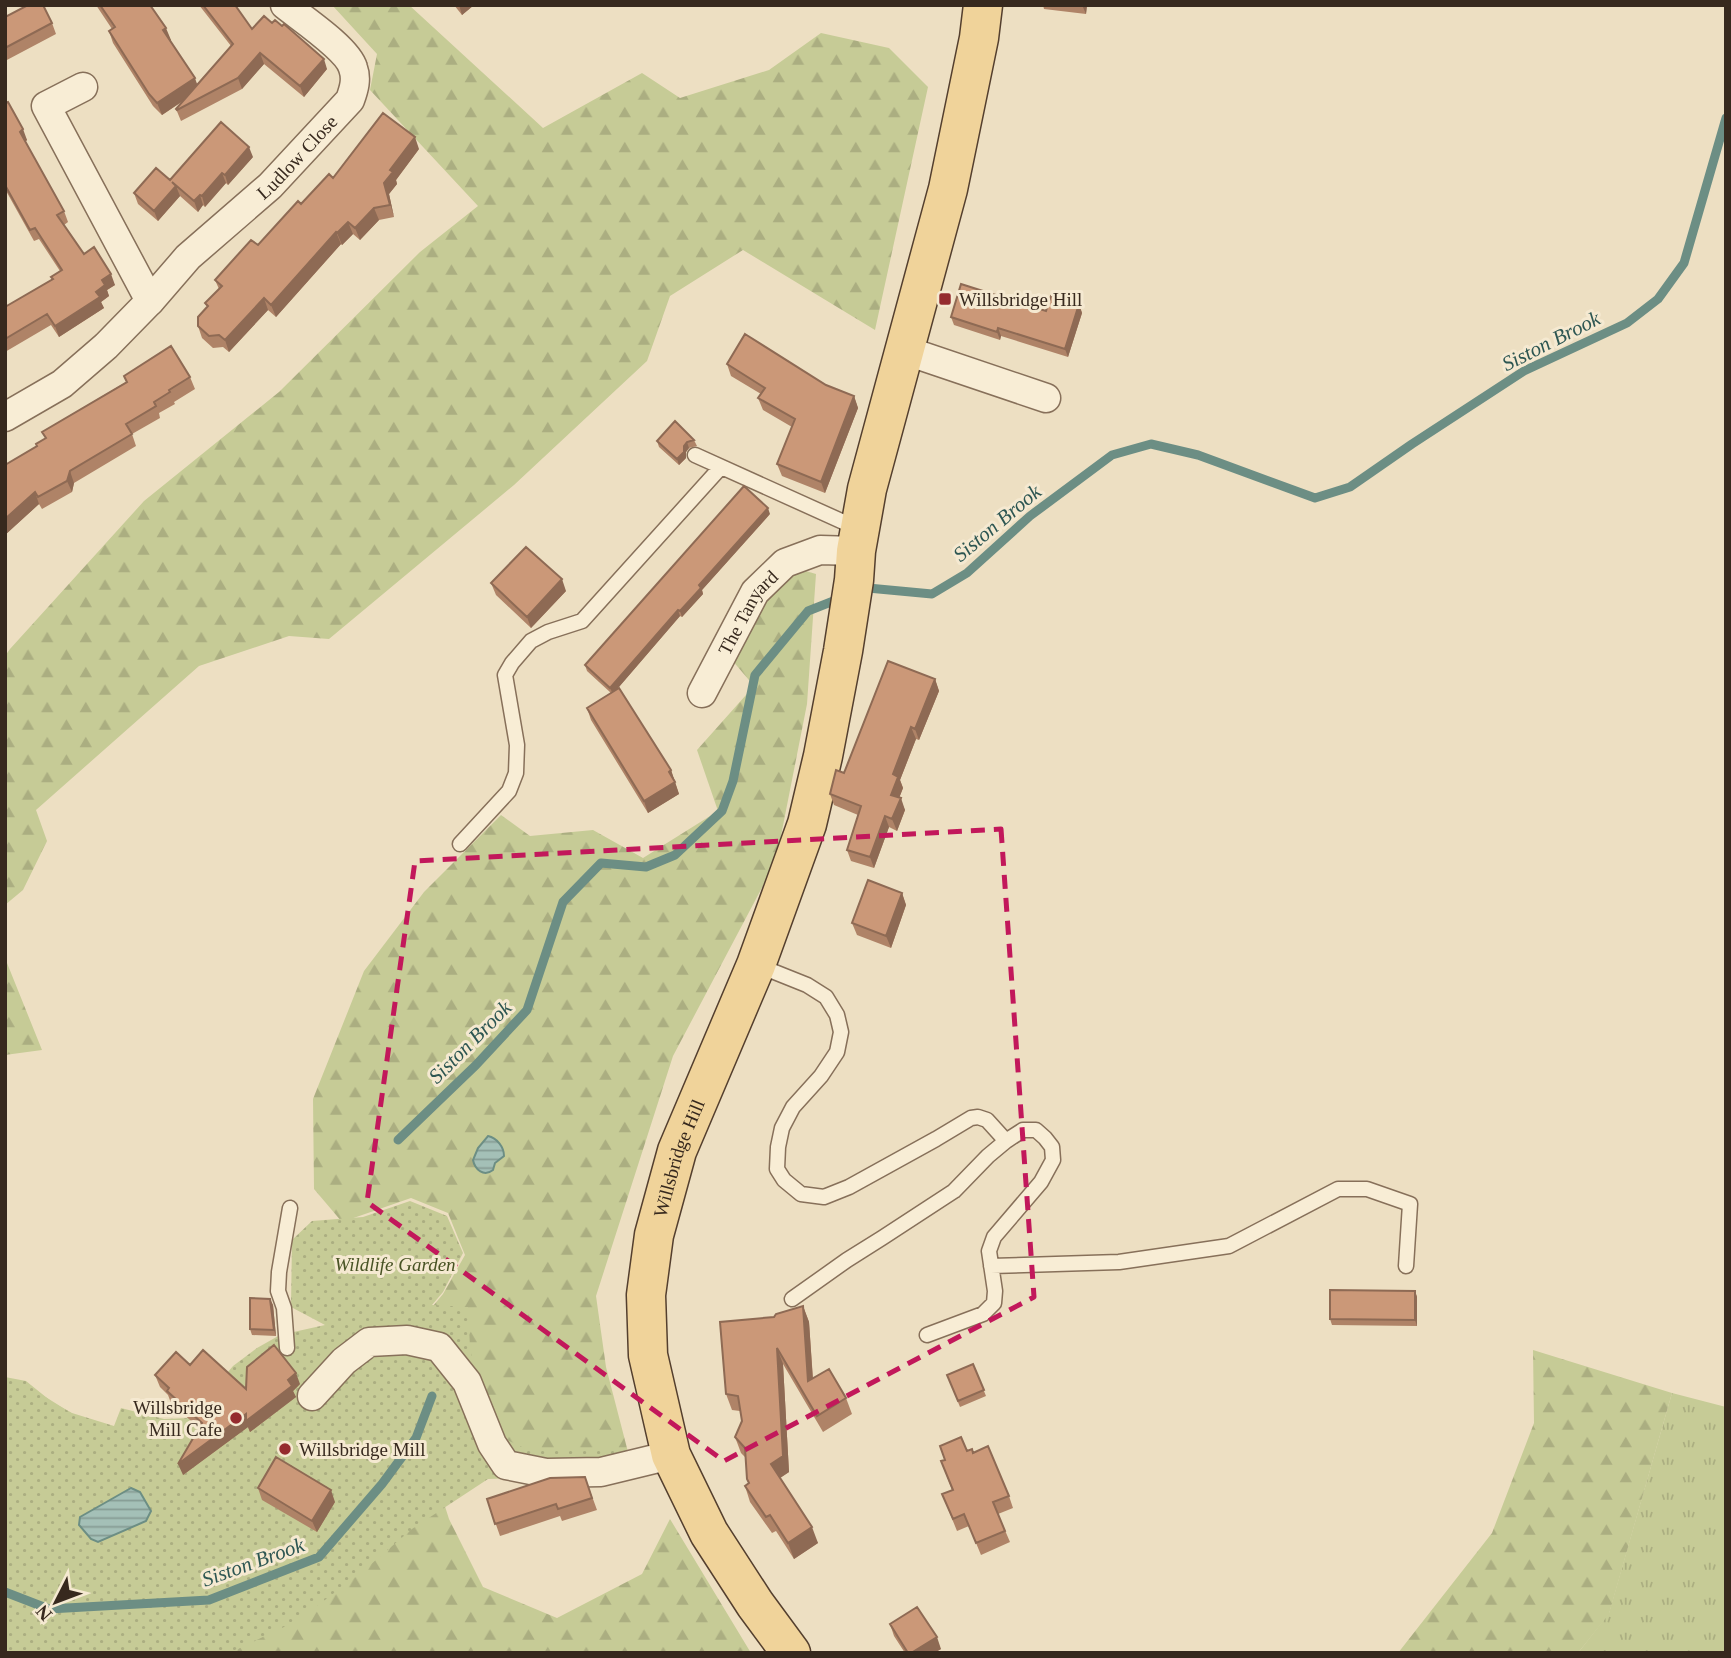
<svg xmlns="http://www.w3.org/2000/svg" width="1731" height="1658" viewBox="0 0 1731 1658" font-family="Georgia,serif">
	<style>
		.grass { fill: url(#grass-tufts) }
		.forest { fill: url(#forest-firs) }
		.park { fill: url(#park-dots) }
		.water { fill: url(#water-rules); stroke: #6c8e84; stroke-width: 2 }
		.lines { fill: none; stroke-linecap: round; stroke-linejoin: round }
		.stream { stroke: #6c8e84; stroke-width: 9 }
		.lane-casing { stroke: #87705a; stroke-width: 17 }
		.street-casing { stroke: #87705a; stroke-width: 31 }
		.primary-casing { stroke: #543f2e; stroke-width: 41 }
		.lane { stroke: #f8edd5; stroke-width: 14 }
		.street { stroke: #f8edd5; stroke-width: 28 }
		.primary { stroke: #f0d39a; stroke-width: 38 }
		.wall { fill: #af8367 }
		.shaded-wall { fill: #8e6a54 }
		.building { fill: #cb9878; stroke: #8e6a54; stroke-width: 2 }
		.marked { fill: none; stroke: #c2185b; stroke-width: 5; stroke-dasharray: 14 9; stroke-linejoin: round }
		.poi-dot { fill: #952b2e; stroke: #f5e9d1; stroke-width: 2.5 }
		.labels { text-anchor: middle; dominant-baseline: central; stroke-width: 6; stroke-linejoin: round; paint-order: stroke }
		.street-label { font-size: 19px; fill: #37291e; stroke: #f5e9d1 }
		.poi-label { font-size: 19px; fill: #37291e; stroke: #f5e9d1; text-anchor: start }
		.park-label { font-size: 19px; font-style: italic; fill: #485324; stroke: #f5e9d1 }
		.water-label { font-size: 21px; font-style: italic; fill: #2d5652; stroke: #f5e9d1 }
	</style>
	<defs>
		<pattern id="grass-tufts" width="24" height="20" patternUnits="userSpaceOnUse" patternTransform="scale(1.75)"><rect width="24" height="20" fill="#c6cb96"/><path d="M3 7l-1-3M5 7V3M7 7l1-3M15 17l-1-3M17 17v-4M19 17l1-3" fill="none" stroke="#abae81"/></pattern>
		<pattern id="forest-firs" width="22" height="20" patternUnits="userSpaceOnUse" patternTransform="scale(1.75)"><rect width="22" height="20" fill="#c6cb96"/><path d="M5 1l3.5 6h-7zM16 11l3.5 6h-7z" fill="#abae81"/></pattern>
		<pattern id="park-dots" width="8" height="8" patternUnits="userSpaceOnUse" patternTransform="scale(1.75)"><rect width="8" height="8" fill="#c6cb96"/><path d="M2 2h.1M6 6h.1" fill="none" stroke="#abae81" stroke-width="1.8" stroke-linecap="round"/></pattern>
		<pattern id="water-rules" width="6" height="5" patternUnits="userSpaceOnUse" patternTransform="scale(1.75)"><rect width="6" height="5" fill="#a4c0b7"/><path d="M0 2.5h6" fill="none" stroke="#869c94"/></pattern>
	</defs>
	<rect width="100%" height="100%" fill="#eddfc2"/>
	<path class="grass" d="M1672,1393L1726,1407V1653H1578L1609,1613Z"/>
	<path class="forest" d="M332,5H409L543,128L642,73L680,98L769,70L821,33L889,48L928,87L875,330L743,250L670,296L647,361L514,485L329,639L289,636L199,666L36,810L47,841L23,890L5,905V656L10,649L144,501L279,392L420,252L478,206L370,90L377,54Z
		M792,567L816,574L807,704L776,861L673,1056L596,1296L606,1367L628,1452L435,1475L449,1519L483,1587L557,1618L642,1574L670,1519L751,1653H5V1379L28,1386L84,1421L214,1471L423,1318L443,1294L465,1255L448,1213L411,1198L342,1222L314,1189L313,1099L364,971L424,892L501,815L530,836L593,830L643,858L718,811L697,750L754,686L726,653Z
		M5,958L42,1050L5,1055Z
		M1533,1350L1672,1393L1609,1614L1578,1653H1398L1492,1533L1534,1423Z"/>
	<path class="park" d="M410,1201L447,1216L463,1253L443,1292L432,1305L468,1307L470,1347L477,1387L505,1439L522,1447L539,1450L636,1451L639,1447L648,1468L627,1474L488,1479L412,1529L363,1571L321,1603L284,1627L238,1649L225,1653H5V1377L26,1381L52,1402L72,1413L114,1426L121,1408L164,1419L189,1418L233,1366L257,1348L280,1335L325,1325L291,1307L292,1240L312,1221L363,1217Z"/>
	<path class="water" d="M488,1136C497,1138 504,1147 504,1156L495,1163L493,1170C484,1177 475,1170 473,1160L478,1148Z
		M131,1488L140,1492L151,1511L146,1521L98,1542L91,1539L79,1525L80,1517Z"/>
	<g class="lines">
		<path class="stream" d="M860,591L868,588L932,594L967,573L1030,516L1112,455L1151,444L1198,455L1315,498L1350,487L1412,444L1524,371L1627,323L1658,299L1684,263L1726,118
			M398,1140L476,1065L527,1010L563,902L601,863L646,867L675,855L722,811L733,781L755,675L808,611L841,598
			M5,1592L49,1609L209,1600L319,1557L382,1484L416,1438L432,1396"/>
		<g class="lane-casing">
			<path id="lane" d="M695,455L859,529
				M460,844L509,791L516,773L517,745L505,675L512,663L531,641L548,632L582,621L721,467
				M757,965L807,985L826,997L837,1015L841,1032L837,1052L821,1076L793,1107L782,1128L778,1147L777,1169L784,1180L801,1194L824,1197L849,1187L936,1139L971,1118L978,1117L987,1120L1006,1141L988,1156L954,1191L882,1238L847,1260L792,1299
				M991,1266L1119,1262L1229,1246L1338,1189H1367L1410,1204L1406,1266
				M927,1335L983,1314L994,1303L995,1291L989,1251L994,1237L1041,1182L1053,1160L1052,1147L1045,1138L1036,1130H1023L1006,1141
				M287,1348L284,1308L278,1291L279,1272L290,1208"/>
		</g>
		<g class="street-casing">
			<g id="street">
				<path id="s1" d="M150,301L188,257L270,186L350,100C354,89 357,79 353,68C348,49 301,18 285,5"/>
				<path d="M904,350L1046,398"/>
				<path d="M5,417L62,384L106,346L150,301L46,106L83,87"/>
				<path id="s2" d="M702,693L755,592L785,563L820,550L856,551"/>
				<path d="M312,1396L344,1361L369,1342L407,1340L439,1347L467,1382L492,1444L506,1465L546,1473L601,1472L671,1455"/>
			</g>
		</g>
		<g class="primary-casing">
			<g id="primary">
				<path id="s3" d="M791,1653L755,1604L709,1533L671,1455L648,1355L646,1295L654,1235L677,1151L756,965L807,824L823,756L843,651L854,580L856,551L867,489L948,189L979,38L983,5"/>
			</g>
		</g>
		<use href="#lane" class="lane"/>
		<use href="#street" class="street"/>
		<use href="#primary" class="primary"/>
	</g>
	<path class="wall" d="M96,5H150L170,40L197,84L231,46L199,5H235L252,29L327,69L304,97L264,64L242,89L181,121L176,109L183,101L162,115L153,106L113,43L109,31L112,29Z
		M454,5H474L462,15Z
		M1043,5H1087L1086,14L1044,9Z
		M5,17L52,23L56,34L5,61Z
		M5,103L27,140L25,142L64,211L68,222L64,225L84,254L115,285L107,290L109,296L101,302L104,308L59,337L51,325L5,352V307L52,280L51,277L60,271L39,239L34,241L5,189Z
		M419,149L396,180L397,184L389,194L394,217L379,220L360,240L353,234L342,245L341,244L276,317L268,310L229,352L223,347L213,348L202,338L198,326L207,308L205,303L219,289L215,280L258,245L333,178Z
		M253,157L228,185L226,183L205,207L203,205L198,212L180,196L158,221L138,204L134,193L170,180Z
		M1079,304L1082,313L1068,357L1001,336L1000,340L954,325L951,317L1046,311Z
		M727,364L826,385L854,396L858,408L825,493L782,476L777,464L792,427L763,410L758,398L761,394L731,376Z
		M124,376L190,377L195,389L174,402L175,404L159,413L160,418L132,434L136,446L74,483L72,492L42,509L39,504L5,535L37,446L45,438L42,432L126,382Z
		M694,440L697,446L689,448L686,452V458L679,465L659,447L657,441Z
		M770,514L702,590L703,594L682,617L680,616L617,689L671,770L679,794L648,813L591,720L587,708L611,693L587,671L585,665Z
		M491,583L566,591L531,628L496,595Z
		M935,679L939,691L919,740L916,739L900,780L903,788L899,798L905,810L897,831L889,827L874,868L851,861L847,850L858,815L834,805L830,794L844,773Z
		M902,893L906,905L891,948L857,935L852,923Z
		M1415,1291L1417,1297V1326L1332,1325L1330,1319Z
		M270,1299L273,1305L276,1336L252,1335L250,1329Z
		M803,1306L809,1322L813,1379L846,1398L852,1414L823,1432L783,1364L789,1472L780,1478L818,1543L794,1559L776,1531L772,1533L750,1502L745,1486L749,1484L747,1479L746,1458L741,1453L735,1437L742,1421L740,1411L732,1410L726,1394L774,1317Z
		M973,1364L986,1396L960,1407L947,1375Z
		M190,1365L246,1389L300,1384L293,1391L296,1397L250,1432L248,1427L183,1475L199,1428L171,1403L168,1395L160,1387L155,1375Z
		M940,1446L973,1453L1009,1496L1013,1508L998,1514L1010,1542L981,1555L969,1526L957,1531L942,1494L952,1490L941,1461L945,1460Z
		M585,1477L597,1510L562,1521L560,1516L500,1536L487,1499Z
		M258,1488L335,1502L317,1532L262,1500Z
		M890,1624L941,1649L934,1653H905L894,1636Z"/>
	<path class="shaded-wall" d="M459,5H474L462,15Z
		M1082,5H1087L1086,14Z
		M166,28L171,40L167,42L163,30Z
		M260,53L264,64L242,89L238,78Z
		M324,59L327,69L304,97L300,86Z
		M195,78L199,90L162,115L157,103Z
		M23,129L27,140L24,143L20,132Z
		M415,137L419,149L396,180L397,184L389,194L394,217L384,183L390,170Z
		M249,147L253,157L228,185L225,175Z
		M222,173L226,183L205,207L202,196Z
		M176,186L180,196L158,221L154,211Z
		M200,195L203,205L198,212L194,201Z
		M374,208L379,220L360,240L355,228Z
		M348,222L353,234L342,245L337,233Z
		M336,232L341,244L276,317L271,305Z
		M111,274L115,285L107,290L109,296L101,302L104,308L59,337L55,326L96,292L102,280Z
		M264,298L268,310L229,352L225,340Z
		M1079,304L1082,313L1068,357L1065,349Z
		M998,328L1001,336L1000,340L997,332Z
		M854,396L858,408L825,493L821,482Z
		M687,442L689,448L686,452V458L679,465L677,459Z
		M70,471L74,483L72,492L67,481Z
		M35,492L39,504L5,535V519Z
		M768,508L770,514L702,590L703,594L682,617L680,611L699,585Z
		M562,579L566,591L531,628L527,617Z
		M678,610L680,616L613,694L610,688Z
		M935,679L939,691L919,740L915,729Z
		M911,727L916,739L900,780L903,788L896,806L891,795L893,774Z
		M671,770L679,794L648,813L644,801Z
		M901,798L905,810L897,831L892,819Z
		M885,816L889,827L874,868L870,857Z
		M902,893L906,905L891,948L886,936Z
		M1415,1291L1417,1297V1326L1415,1320Z
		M270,1299L273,1305L276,1336L274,1330Z
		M803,1306L809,1322L814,1397L808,1381Z
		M777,1348L783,1364L789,1472L777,1480L771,1464Z
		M296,1373L300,1384L293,1391L296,1397L250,1432L248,1427L183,1475L178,1464L288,1380Z
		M331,1490L335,1502L317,1532L312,1521Z
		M812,1527L818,1543L794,1559L788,1543Z
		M937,1637L941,1649L934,1653H911Z"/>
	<path class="building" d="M28,5H43L52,23L5,48V17Z
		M100,5H150L166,28L163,30L195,78L157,103L149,94L109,31L115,27Z
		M203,5H235L252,29L264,16L272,23L275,20L282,26L284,24L324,59L300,86L260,53L238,78L177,110L176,109L233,44Z
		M8,102L23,129L20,132L64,211L57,215L84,254L94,247L111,274L102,280L105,285L96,292L100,297L55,326L47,314L5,339V307L53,279L51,277L62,270L35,228L30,230L5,185V103Z
		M383,113L415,137L390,170L393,172L384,183L390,205L374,208L355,228L348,222L337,233L336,232L271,305L264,298L225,340L219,335L209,336L198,326V317L208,306L205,303L222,286L215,280L251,240L258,245L298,201L301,204L329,174L333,178Z
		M221,122L249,147L225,175L222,173L202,196L200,195L194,201L172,182L176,186L154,211L134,193L156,168L170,180Z
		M961,284L1046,311L1051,296L1079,304L1065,349L998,328L997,332L951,317Z
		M745,334L826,385L854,396L821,482L777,464L795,419L758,398L765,388L727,364Z
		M171,346L190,377L169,390L170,392L154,402L156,406L126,424L132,434L70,471L67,481L38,497L35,492L5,519V465L37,446L36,444L46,438L42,432L127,382L124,376Z
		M675,421L694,440L687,442L684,446V452L677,459L657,441Z
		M744,486L768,508L699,585L701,588L680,611L678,610L610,688L585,665Z
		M526,547L562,579L527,617L491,583Z
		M888,661L935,679L915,729L911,727L893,774L898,777L891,795L901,798L892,819L885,816L870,857L847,850L861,806L830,794L836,770L844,773Z
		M619,688L671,770L669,772L675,782L644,801L587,708Z
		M868,880L902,893L886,936L852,923Z
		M1330,1290L1415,1291V1320L1330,1319Z
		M250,1298L270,1299L274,1330L250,1329Z
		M803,1306L808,1381L829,1369L846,1398L817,1416L777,1348L783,1456L771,1464L812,1527L788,1543L770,1515L766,1517L745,1486L749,1483L747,1479L745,1448L735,1437L742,1421L738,1396L726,1394L720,1322L774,1317L776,1314Z
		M274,1345L296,1373L288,1380L292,1386L246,1421V1414L178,1464L202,1423L167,1391L169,1388L155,1375L176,1352L190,1365L203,1350L246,1389L247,1367Z
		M973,1364L984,1390L958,1401L947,1375Z
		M961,1437L967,1451L972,1449L973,1453L988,1446L1009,1496L993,1502L1005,1531L976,1543L964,1514L953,1519L942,1494L953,1490L941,1461L945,1460L940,1446Z
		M276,1457L331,1490L312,1521L258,1488Z
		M585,1477L592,1498L558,1509L556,1504L495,1524L487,1499L550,1478Z
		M917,1607L937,1637L911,1653H908L890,1624Z"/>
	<path class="marked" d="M1001,829L1034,1297L724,1461L367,1202L415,861Z"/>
	<g class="poi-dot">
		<rect x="938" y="292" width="14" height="14" rx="3.5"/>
		<circle cx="236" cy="1418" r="7"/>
		<circle cx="285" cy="1449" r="7"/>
	</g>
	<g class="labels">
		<g class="street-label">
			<text stroke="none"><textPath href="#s1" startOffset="206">Ludlow Close</textPath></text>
			<text stroke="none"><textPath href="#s2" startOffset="93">The Tanyard</textPath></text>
			<text stroke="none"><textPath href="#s3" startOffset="536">Willsbridge Hill</textPath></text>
		</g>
		<g class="poi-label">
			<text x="959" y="299">Willsbridge Hill</text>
			<text x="222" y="1407" text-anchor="end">Willsbridge<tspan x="222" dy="22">Mill Cafe</tspan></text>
			<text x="299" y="1449">Willsbridge Mill</text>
		</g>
		<g class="park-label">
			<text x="395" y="1264">Wildlife Garden</text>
		</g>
		<g class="water-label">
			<text transform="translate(1551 341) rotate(-27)">Siston Brook</text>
			<text transform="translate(997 523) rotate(-40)">Siston Brook</text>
			<text transform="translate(470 1042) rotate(-45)">Siston Brook</text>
			<text transform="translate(253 1562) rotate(-20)">Siston Brook</text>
		</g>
	</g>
	<rect width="1731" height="1658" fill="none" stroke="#37291e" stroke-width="14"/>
	<g transform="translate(56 1602) rotate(228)" stroke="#f5e9d1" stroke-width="5" paint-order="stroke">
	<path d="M0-5L12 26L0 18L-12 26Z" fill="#37291e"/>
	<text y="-10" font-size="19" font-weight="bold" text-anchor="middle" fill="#37291e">N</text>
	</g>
</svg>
